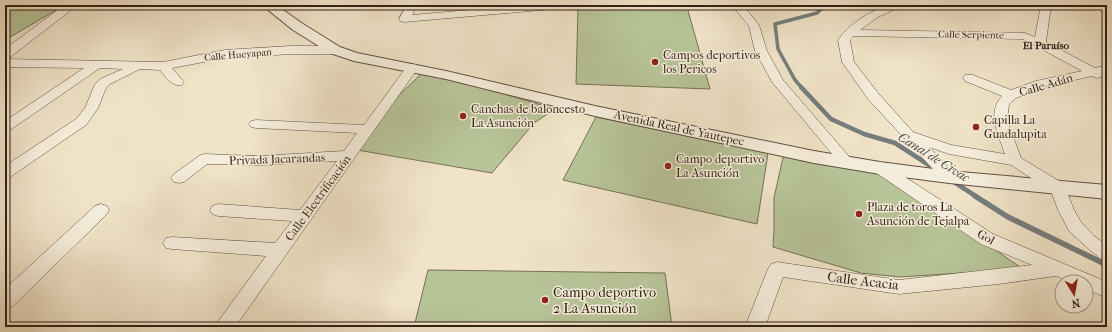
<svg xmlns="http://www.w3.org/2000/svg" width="1112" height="332" viewBox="0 0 1112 332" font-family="'IM FELL French Canon',serif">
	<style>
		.green { fill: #b7c498; stroke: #747256 }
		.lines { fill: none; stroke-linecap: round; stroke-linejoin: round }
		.stream-far2 { stroke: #757d7c; stroke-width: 3.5 }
		.stream-far1 { stroke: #757d7c; stroke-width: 4.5 }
		.stream { stroke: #757d7c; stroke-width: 5.5 }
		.minor-casing { stroke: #625041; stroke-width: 1 }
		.tertiary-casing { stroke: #625041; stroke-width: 2 }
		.minor { fill: #f5eddb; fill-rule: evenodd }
		.tertiary { fill: #f5eddb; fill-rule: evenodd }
		.poi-dot { fill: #8f2418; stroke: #f5eddb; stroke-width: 1.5 }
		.labels { text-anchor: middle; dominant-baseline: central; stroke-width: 3; stroke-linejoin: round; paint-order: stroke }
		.far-street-label { font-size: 10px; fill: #321f14; stroke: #f5eddb }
		.far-neighbourhood-label { font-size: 11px; font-weight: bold; fill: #321f14; stroke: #f5eddb }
		.poi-label { font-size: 12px; fill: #321f14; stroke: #f5eddb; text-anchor: start }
		.street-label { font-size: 12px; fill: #321f14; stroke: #f5eddb }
		.water-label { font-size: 13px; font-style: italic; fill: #534e48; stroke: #f5eddb }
		.near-street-label { font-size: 14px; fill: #321f14; stroke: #f5eddb }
		.near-poi-label { font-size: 14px; fill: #321f14; stroke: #f5eddb; text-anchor: start }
	</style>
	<rect width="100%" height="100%" fill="#f0e3c8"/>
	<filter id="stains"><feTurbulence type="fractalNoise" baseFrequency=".005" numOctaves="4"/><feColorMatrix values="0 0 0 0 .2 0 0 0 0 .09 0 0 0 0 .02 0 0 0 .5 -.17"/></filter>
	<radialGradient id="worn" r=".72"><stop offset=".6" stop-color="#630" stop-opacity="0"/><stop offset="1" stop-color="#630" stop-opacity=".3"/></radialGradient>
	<path class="green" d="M5,5H65L5,40Z
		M578,6L687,7L710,89L576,84Z
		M422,73L470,84L555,109L534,123L492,173L357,150L388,106Z
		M596,117L768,153L757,224L563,180Z
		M784,153L880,171L1023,269L900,277L861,273L773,247L774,230V198Z
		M428,270L665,273L672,327H414Z"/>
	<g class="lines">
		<path class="stream-far2" d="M802,88L795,80L778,49L775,24L817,13L825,5"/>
		<path class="stream-far1" d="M801,87L831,119L864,134L895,143L935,169
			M954,182L977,197"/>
		<path class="stream" d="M975,196L1008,217L1107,265"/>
		<g class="minor-casing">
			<path id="minor" d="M68,5L72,8L71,10L9,58L5,59V49L63,6Z
				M407,5H417L412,15L529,5H554L553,7L542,10L404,22L400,21L399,19Z
				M732,5H743L759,25L767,51L783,80L852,160L854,163L852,166L847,168L842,166L772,82L755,51L749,26Z
				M887,5H901L900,7L878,17L860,30L1025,33L1035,37L1041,5H1051L1046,42L1095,68L1107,65V73L1103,74L1101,77L1097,78L1092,76L1044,87L1016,98L1009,104L1007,120L1021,158L1064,184L1074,210L1081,222L1094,236L1107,245V261L1101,259L1091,251L1069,231L1058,210L1051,191L1011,165L949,154L929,147L957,177L954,181L949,182L944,181L868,99L842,62L838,40C850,23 868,13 887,5ZM853,36L1023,39L1082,71L1036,81L1011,90L973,75H965L963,78L965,81L1002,96C986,113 999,136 1005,154L951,145L913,132L878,93L854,62L850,40Z
				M291,46H335L339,48L341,50L339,52L335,54H291L225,58L172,68L184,82L182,85C172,87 166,77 160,70L140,69L110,84L106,88L98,108L86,125L10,177L5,178V166L76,119L85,108L95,84L102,78L123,69L100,68L10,130L5,131V121L84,68L5,67V59L163,62L225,50Z
				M412,64L416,65L418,68L235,327H214L266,256L172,249L166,248L163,243L166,238L172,237L275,243L292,221L218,216L212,214L210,210L212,206L218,204L300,210L337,161L259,165L207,164L184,182L179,183L174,182L171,178L174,174L199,156L204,154L259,156L344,151L357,133L256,128L251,127L249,124L251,121L256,120L364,125L408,65Z
				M880,163L885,164L993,234L1107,282V298L1086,289V282H1070L1056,276L999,284L899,294L783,277L765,327H745L768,269L771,264L777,262L899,280L1032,265L981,244L875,172L872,168L875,164Z
				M101,204L107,206L109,210L107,214L12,307L5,309V289L95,206Z"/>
		</g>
		<g class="tertiary-casing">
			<path id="tertiary" d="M262,5H276L303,24L340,47L357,53L446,71L595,106L814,151L880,162L949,171L1107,185V199L949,183L880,174L814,163L595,116L446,79L354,61L330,53L293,30Z"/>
		</g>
		<use href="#minor" class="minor"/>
		<use href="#tertiary" class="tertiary"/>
	</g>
	<g class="poi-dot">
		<circle cx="655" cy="62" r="4"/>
		<circle cx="463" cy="116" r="4"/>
		<circle cx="976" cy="127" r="4"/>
		<circle cx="668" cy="166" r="4"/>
		<circle cx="859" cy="214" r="4"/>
		<circle cx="545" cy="300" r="4"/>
	</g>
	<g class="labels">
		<g class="far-street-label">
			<text transform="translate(971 35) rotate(1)">Calle Serpiente</text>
			<text transform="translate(238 55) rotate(-5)">Calle Hueyapan</text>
		</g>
		<g class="far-neighbourhood-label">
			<text x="1046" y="45">El Paraíso</text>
		</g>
		<g class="poi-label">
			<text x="663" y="55">Campos deportivos<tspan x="663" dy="14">los Pericos</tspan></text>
			<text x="471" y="109">Canchas de baloncesto<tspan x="471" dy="14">La Asunción</tspan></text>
			<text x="984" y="120">Capilla La<tspan x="984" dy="14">Guadalupita</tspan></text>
			<text x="676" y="159">Campo deportivo<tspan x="676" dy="14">La Asunción</tspan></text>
			<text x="867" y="207">Plaza de toros La<tspan x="867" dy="14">Asunción de Tejalpa</tspan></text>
		</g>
		<g class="street-label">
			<text transform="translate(1046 85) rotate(-16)">Calle Adán</text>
			<text transform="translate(679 128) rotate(12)">Avenida Real de Yautepec</text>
			<text transform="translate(277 159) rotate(-2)">Privada Jacarandas</text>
			<text transform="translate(318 198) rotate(-54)">Calle Electrificación</text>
			<text transform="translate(986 237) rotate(29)">Gol</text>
		</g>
		<g class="water-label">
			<text transform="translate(934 157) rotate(32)">Canal de Civac</text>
		</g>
		<g class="near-street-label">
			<text transform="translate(863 281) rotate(7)">Calle Acacia</text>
		</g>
		<g class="near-poi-label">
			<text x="553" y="292">Campo deportivo<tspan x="553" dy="16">2 La Asunción</tspan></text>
		</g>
	</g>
	<rect width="1112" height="332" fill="none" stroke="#f0e3c8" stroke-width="20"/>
	<rect x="6" y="6" width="1100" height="320" fill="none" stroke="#321f14" stroke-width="2"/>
	<rect x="10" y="10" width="1092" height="312" fill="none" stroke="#321f14"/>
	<g transform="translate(1074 294) rotate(169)"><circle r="19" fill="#f5eddb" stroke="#a79b8b"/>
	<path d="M0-3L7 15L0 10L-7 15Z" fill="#8f2418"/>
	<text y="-6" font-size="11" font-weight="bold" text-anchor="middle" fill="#321f14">N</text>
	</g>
	<rect width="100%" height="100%" filter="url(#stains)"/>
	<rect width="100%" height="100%" fill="url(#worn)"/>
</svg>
